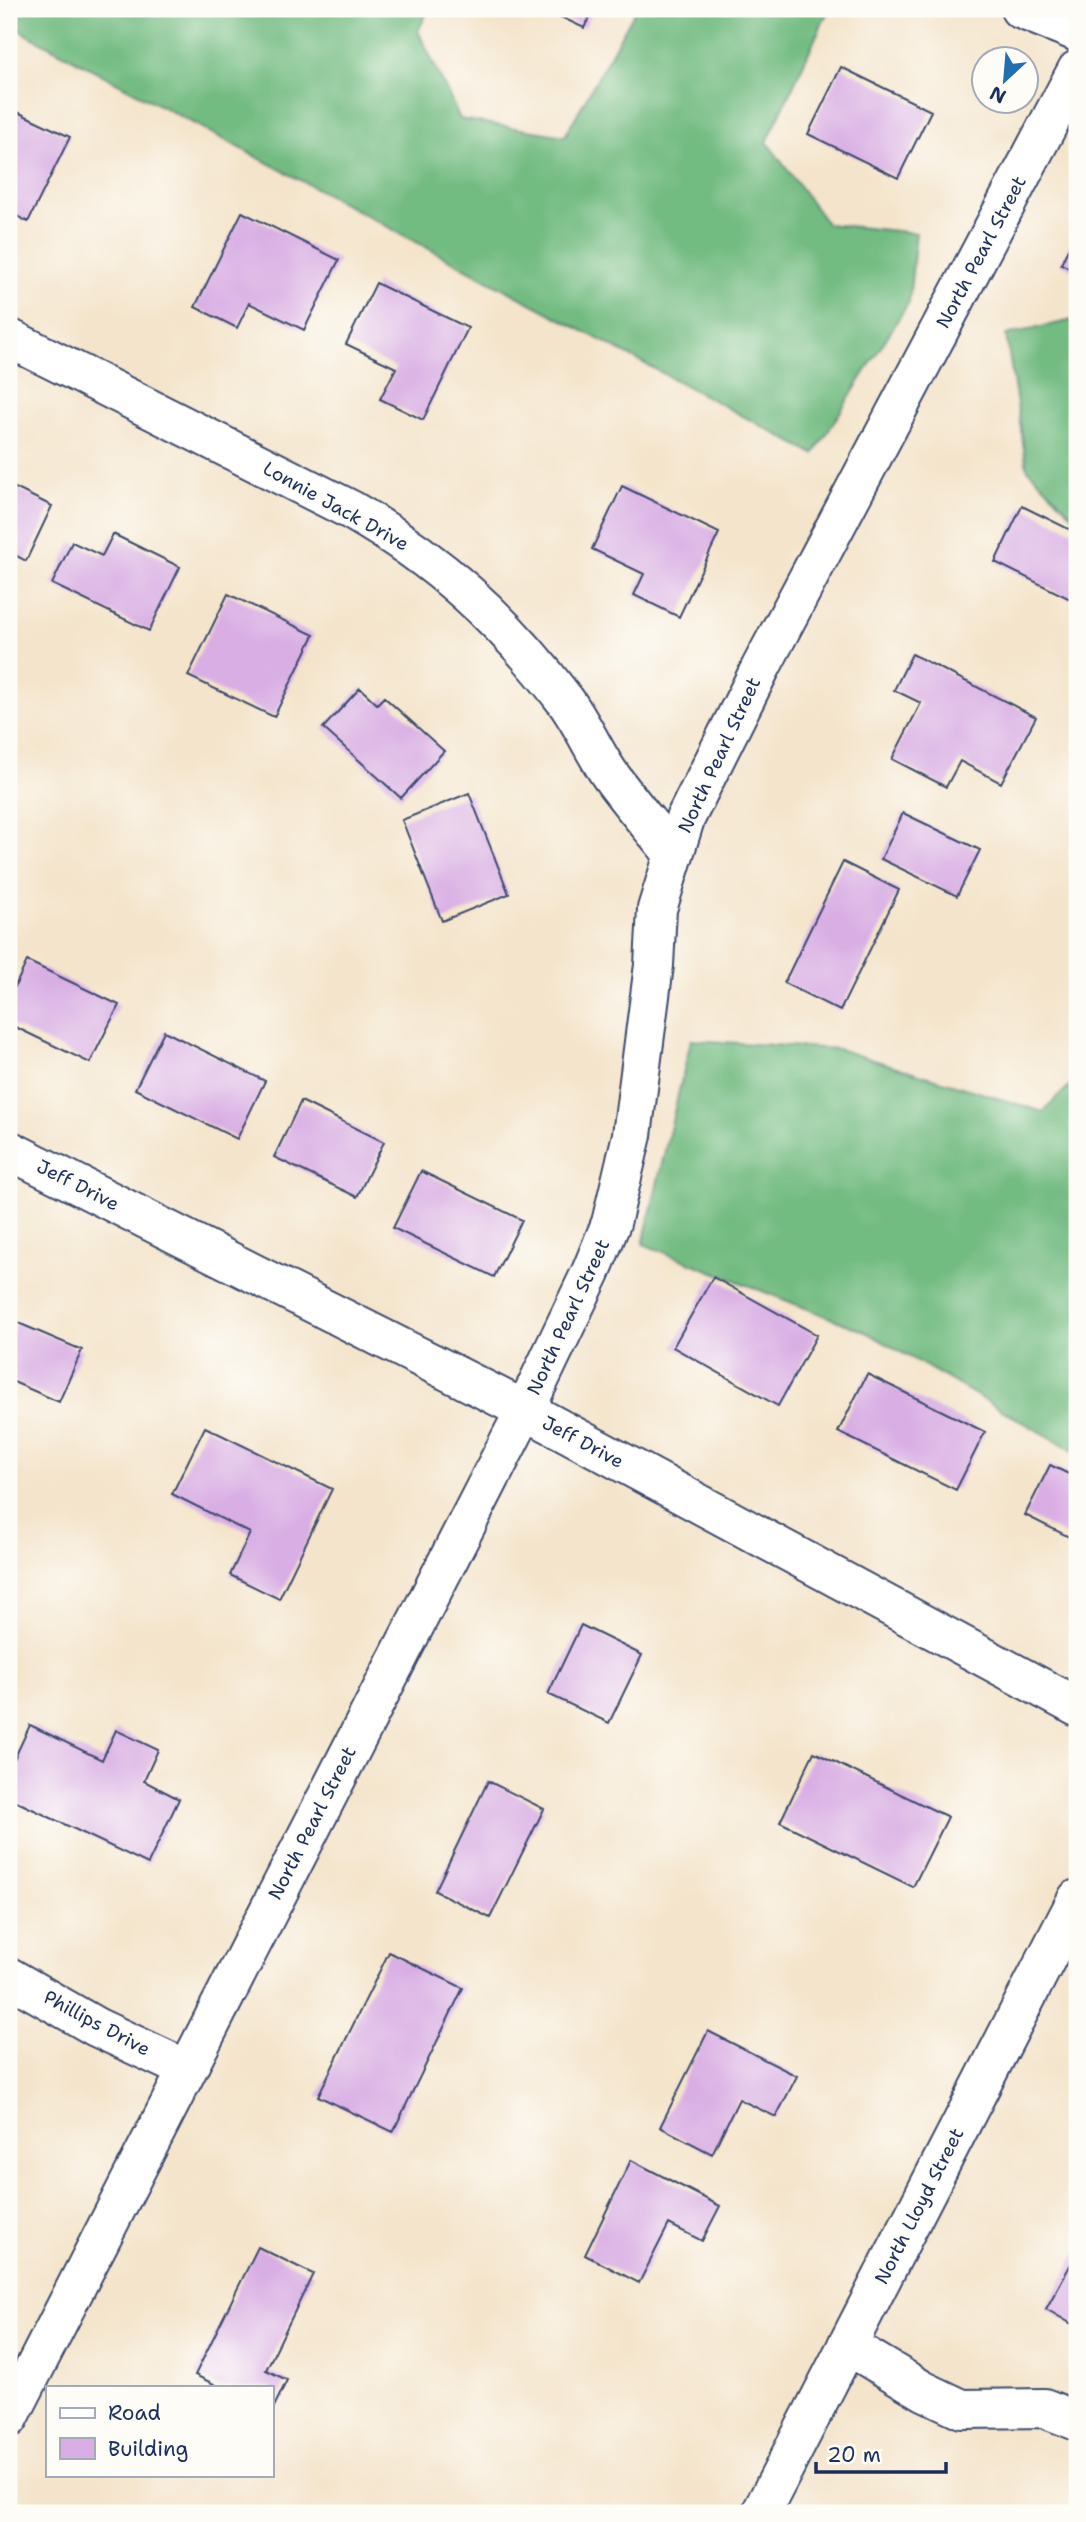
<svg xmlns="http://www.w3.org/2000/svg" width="1086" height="2522" viewBox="0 0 1086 2522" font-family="'Shantell Sans',sans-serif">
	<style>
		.forest { fill: #72bb81; stroke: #467570; stroke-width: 2 }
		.building { fill: #d9aee4 }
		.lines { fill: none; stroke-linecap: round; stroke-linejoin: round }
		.minor-casing { stroke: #3c4a6e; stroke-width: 42 }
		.minor { stroke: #fff; stroke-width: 38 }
		.labels { text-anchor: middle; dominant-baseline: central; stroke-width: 5; stroke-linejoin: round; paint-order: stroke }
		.street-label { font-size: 19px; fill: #1b2f5e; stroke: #fdfcf7 }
	</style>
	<rect width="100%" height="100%" fill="#fdfcf7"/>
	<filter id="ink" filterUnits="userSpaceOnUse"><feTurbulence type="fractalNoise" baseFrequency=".0143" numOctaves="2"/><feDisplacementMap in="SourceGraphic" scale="14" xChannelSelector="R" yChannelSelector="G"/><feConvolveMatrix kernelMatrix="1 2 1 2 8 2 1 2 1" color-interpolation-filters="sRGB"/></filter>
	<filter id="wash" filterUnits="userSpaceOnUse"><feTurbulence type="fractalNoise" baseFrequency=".00686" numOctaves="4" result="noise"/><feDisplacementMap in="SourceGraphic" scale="28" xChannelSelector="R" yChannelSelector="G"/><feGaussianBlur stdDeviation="1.57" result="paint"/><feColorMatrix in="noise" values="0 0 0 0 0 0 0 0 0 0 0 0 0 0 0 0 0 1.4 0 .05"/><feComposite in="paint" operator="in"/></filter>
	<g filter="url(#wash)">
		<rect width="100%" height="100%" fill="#f4e4cb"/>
		<path class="forest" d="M9,9H429L418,31L460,119L565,136L636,9H829L767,142L827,224L916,233L909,302L814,454L9,25Z
			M1077,319V520L1027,468L1006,335Z
			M691,1040L838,1049L1043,1112L1077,1078V1453L866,1332L643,1244Z"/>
		<g id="blocks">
			<path class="building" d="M544,9H594L584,28Z
				M841,67L931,111L898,178L808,134Z
				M9,108L70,137L28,222L9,212Z
				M242,212L339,260L304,330L249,303L237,328L195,307Z
				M1077,230V272L1061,264Z
				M376,283L468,328L423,420L380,399L396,368L346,344Z
				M9,485L52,506L26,561L9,552Z
				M622,486L719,533L679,617L634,595L644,574L592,549Z
				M1022,506L1077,533V585L1070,599L995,562Z
				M113,534L180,567L149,631L52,584L72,542L102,556Z
				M228,594L314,635L274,717L188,676Z
				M912,654L1036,717L1001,783L960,761L946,787L892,759L921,703L894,690Z
				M360,688L377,704L384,697L444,751L401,798L323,728Z
				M469,793L509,894L442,921L402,820Z
				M903,813L980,850L957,896L881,859Z
				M843,862L899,890L840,1011L784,983Z
				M27,961L119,1005L90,1063L9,1024V999Z
				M164,1031L265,1081L237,1139L135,1089Z
				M301,1101L384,1142L357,1197L274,1157Z
				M421,1171L522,1220L494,1277L393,1228Z
				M713,1277L817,1335L778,1406L673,1347Z
				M16,1322L82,1350L59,1402L9,1380V1339Z
				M867,1374L985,1432L956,1490L838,1432Z
				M205,1427L332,1489L279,1599L230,1575L250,1533L172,1494Z
				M1050,1465L1077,1478V1541L1025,1515Z
				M581,1625L642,1655L609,1723L548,1694Z
				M30,1725L102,1760L116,1730L158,1750L144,1781L179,1799L148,1864L9,1798V1770Z
				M814,1752L948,1817L913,1887L780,1822Z
				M488,1781L544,1809L490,1918L435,1891Z
				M389,1952L463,1988L393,2132L318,2096Z
				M708,2031L797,2076L776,2117L739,2099L712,2154L660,2127Z
				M631,2160L720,2206L702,2241L669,2224L639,2283L585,2255Z
				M258,2247L313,2274L266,2370L287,2380L271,2413V2387H220L195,2375Z
				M1077,2253V2327L1046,2309Z"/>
		</g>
	</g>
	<g filter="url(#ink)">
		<use href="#blocks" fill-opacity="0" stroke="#3c4a6e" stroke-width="2"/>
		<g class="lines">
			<g class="minor-casing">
				<path id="minor" d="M1020,9L1077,32
					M9,338L351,510C438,560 503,619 564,699C581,721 592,748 608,772C628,801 652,827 674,855
					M9,1150L525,1410L1077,1707
					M9,1977L96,2027L186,2069
					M847,2345L924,2391L962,2409L1044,2408L1077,2421
					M9,2418L525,1410L591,1272L611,1223L632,1135L654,965L657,909L685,819L760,669L1077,70
					M761,2513L1077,1899"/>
			</g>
			<use href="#minor" class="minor"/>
		</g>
	</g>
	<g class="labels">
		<g class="street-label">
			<text transform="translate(981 252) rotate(-62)">North Pearl Street</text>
			<text transform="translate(336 506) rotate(29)">Lonnie Jack Drive</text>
			<text transform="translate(719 755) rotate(-65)">North Pearl Street</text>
			<text transform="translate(78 1185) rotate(27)">Jeff Drive</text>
			<text transform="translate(568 1317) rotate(-65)">North Pearl Street</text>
			<text transform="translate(583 1442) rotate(28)">Jeff Drive</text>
			<text transform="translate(312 1823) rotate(-63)">North Pearl Street</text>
			<text transform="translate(97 2023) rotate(28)">Phillips Drive</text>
			<text transform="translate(919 2206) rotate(-63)">North Lloyd Street</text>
		</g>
	</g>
	<rect width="1086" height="2522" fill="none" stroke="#fdfcf7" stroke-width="35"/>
	<rect x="46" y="2386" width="228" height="91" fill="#fdfcf7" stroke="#a3aaba" stroke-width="2"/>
	<rect x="60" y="2408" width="35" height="10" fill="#ffffff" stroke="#a3aaba" stroke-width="2"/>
	<text x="108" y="2420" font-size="21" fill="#1b2f5e">Road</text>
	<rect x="60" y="2438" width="35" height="21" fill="#d9aee4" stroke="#a3aaba" stroke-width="2"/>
	<text x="108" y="2456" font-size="21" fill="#1b2f5e">Building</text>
	<g transform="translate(1005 80) rotate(206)"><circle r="33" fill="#fdfcf7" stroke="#a3aaba" stroke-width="2"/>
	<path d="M0-5L12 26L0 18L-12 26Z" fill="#1f6fb2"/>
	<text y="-10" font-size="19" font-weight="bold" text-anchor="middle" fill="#1b2f5e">N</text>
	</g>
	<path d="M816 2462v10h130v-10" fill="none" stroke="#1b2f5e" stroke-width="3.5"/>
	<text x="827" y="2462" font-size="21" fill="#1b2f5e" stroke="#fdfcf7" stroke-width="5" paint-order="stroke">20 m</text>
</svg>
